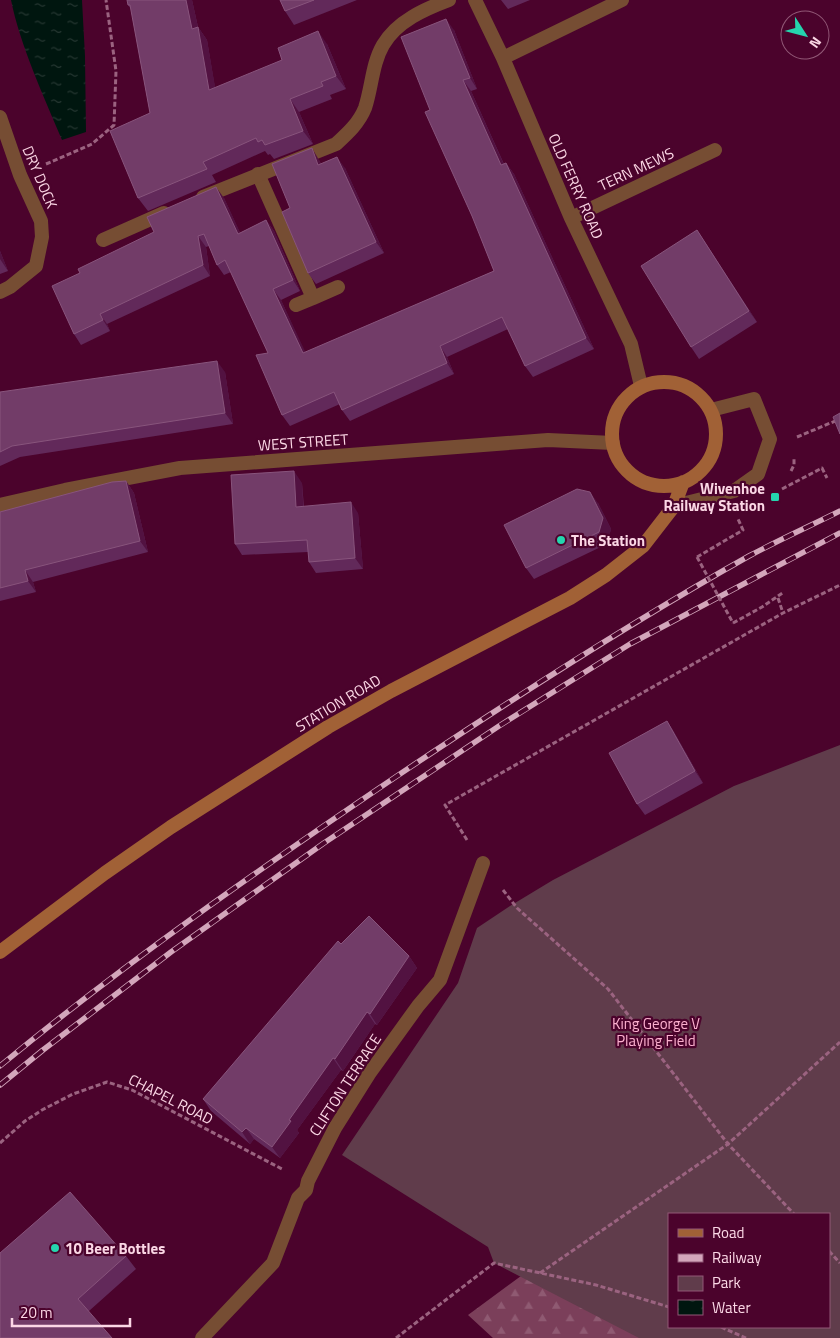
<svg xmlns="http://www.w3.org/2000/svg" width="840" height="1338" viewBox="0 0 840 1338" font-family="'Titillium Web',sans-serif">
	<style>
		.forest { fill: url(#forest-firs) }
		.park { fill: #603c4b; fill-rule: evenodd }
		.water { fill: url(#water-ripples) }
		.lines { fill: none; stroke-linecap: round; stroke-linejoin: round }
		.path { stroke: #9b6380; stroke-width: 3; stroke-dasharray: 5 2.5; stroke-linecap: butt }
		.service { stroke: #764d33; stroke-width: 14 }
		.minor { stroke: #764d33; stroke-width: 14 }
		.secondary { stroke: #a16136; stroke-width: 14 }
		.rail-casing { stroke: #d3a6bb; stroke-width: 5.5 }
		.rail { stroke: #4b032c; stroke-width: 4; stroke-dasharray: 11; stroke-linecap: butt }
		.path-bridge { stroke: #9b6380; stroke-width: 3; stroke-dasharray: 5 2.5; stroke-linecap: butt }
		.wall { fill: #62295a }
		.shaded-wall { fill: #521241 }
		.building { fill: #723c68; stroke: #88547c }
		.poi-dot { fill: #25d5ae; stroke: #4b032c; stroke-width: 2 }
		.labels { text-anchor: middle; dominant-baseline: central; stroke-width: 4.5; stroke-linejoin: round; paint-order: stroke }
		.street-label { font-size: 15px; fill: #fbd7e5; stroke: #4b032c }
		.poi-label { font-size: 15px; font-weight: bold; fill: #fbd7e5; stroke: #4b032c; text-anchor: start }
		.park-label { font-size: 15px; fill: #fcb0cf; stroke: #4b032c }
	</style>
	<defs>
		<pattern id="forest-firs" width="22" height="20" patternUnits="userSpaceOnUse" patternTransform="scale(1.25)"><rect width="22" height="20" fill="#7b3f5a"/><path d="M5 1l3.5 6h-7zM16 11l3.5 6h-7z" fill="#8f5a72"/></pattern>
		<pattern id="water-ripples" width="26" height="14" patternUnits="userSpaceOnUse" patternTransform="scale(1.25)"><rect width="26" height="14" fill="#00160f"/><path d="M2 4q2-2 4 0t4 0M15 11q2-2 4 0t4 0" fill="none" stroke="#263732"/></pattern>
	</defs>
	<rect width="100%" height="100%" fill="#4b032c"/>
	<path class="forest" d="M521,1276L634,1311L669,1327L707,1338H493L468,1315Z"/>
	<path class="park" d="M840,745V1338H639L494,1263L488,1247L342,1155L458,983L477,928L510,906L553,880L734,786ZM669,1214H829V1327H669Z"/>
	<path class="water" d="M11,0H82L85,56L86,132L62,140C44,97 20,45 11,0Z"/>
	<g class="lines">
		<path class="path" d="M46,164L92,144L114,125L116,71L106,0
			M797,437L840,419
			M791,471L794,465V458
			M782,489L822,468L827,478
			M697,557L743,530L738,519
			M778,598L783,613
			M733,623L762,607L784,592
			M467,840L445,805L783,613L840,585
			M503,890L517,908L608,989L728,1144L794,1214
			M0,1143L25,1121L42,1110L73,1094L107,1082L132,1090L282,1169
			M829,1251L840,1263
			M540,1273L728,1144L840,1042
			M721,1327L746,1338
			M396,1338L494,1263L596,1285L669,1307"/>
		<path class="service" d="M258,174L313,298L296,305
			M313,298L338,287
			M674,506L734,491L758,474L770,439L754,399L711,410"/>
		<path class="minor" d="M475,0L503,58L571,218L631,344L641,386
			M503,58L622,0
			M0,117L20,175L41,221L42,237L36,266L10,287L0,292
			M203,197L336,144C348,133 359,123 365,108C372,87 372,64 383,45C397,21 425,9 449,0
			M571,218L715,150
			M103,240L164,213
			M0,505L65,490L180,468L548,440L613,443
			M202,1338L273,1263L298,1198L306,1190L308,1181L335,1128L369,1074L418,1006L440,980L483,863"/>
		<path class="secondary" d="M612 434a52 52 0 1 1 104 0a52 52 0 1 1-104 0Z
			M0,952L105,873L171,827L328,727L391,691L570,598L606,575L643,546L674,506L683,482"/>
		<g class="rail-casing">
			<path id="rail" d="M0,1066C126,962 261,868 397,776C512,699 628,624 749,556C779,540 810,526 840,511
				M0,1085L43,1050L171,952L324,843L499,726L630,644L840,533"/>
		</g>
		<use href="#rail" class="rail"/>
		<path class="path-bridge" d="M697,557L733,623"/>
	</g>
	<path class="wall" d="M127,0H192L198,27L207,40L215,88L327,44L346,89L330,95L332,99L299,112L313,144L274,159L270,154L268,155L265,151L212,175L216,182L148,211L138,198L150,113L131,9L128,5Z
		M280,0H357L294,25L285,11Z
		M501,0H530L508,9Z
		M454,30L477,89L471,91L504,164L506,163L514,174L594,349L533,377L525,366L508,329L447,357L454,374L389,403L350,421L342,410L340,404L290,426L282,415L268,353L231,272L224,275L217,265L209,246L206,247L210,276L107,324L110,331L81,345L74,334L80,273L224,198L240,233L266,220L274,231L300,291L281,300L305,353L494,271L430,110Z
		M319,160L321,164L345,168L384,253L316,284L308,273L290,208Z
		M697,230L757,322L699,359L691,347Z
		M0,251L8,271L0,274Z
		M225,372L233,424L20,457L0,466V392Z
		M126,481L134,493L148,552L33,582L36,592L0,601V512Z
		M302,483L304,507L358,513L363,569L316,573L309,562L308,552L242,555L235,544Z
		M598,503L611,529L607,544L534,579L526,568Z
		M667,721L674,732L703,783L645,815L637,804Z
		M341,944L409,956L417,968L377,1025L375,1024L343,1071L341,1070L297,1130L299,1133L280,1158L254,1139L250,1144L211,1111L203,1099Z
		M126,1256L136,1269L89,1311L0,1338Z"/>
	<path class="shaded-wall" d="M186,0H192L198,27L207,40L218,104L209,90L192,29Z
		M446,19L454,30L477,89L470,78Z
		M318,31L327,44L346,89L336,76Z
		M463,80L471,91L509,176L501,165Z
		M290,99L299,112L313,144L303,131Z
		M312,148L319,160L326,176L318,165Z
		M337,157L345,168L384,253L376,242Z
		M506,163L514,174L594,349L586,338Z
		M216,187L224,198L246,245L238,234Z
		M266,220L274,231L300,291L293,280Z
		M697,230L705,242L757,322L749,311Z
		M198,236L206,247L210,276L203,265Z
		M0,251L8,271L0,259Z
		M273,289L281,300L311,364L303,353Z
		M100,314L107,324L110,331L103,320Z
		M440,346L447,357L454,374L447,363Z
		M217,361L225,372L233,424L225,413Z
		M294,471L302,483L304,519L296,507Z
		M126,481L134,493L148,552L140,541Z
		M590,492L598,503L611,529L607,544L599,532Z
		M351,502L358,513L363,569L355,558Z
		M25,570L33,582L36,592L28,581Z
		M667,721L674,732L703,783L695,771Z
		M409,956L417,968L377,1025L370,1014Z
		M367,1012L375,1024L343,1071L335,1059Z
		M333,1058L341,1070L297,1130L299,1133L280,1158L272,1147L289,1120Z
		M246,1128L254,1139L250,1144L242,1132Z"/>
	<path class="building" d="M127,0H186L192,29L198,27L209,90L282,60L278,48L318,31L336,76L321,82L323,86L290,99L303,131L265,145L262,140L258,142L256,138L203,162L207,169L138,198L110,131L150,113L130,5H128Z
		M280,0H314L285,11Z
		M446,19L470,78L463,80L501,165L506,163L586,338L525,366L502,317L440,346L447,363L382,392L342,410L334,392L282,415L256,355L268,353L225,260L217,265L204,234L198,236L203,265L100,314L103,320L74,334L52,286L80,273L78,269L154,232L147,217L216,187L238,234L266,220L293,280L273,289L303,353L494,271L472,216L425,112L430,110L401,37Z
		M312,148L318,165L337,157L376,242L308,273L282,212L290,208L272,164Z
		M697,230L749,311L691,347L641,266Z
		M217,361L225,413L12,446L0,452V392Z
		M840,413V434L833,417Z
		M294,471L296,507L351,502L355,558L309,562L307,540L235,544L231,475Z
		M126,481L140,541L25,570L28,581L0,588V512L112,482Z
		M577,489L590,492L603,518L599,532L526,568L504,525Z
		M667,721L695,771L637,804L609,753Z
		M369,916L409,956L370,1014L367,1012L335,1059L333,1058L289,1120L291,1121L272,1147L246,1128L242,1132L203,1099L338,941L341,944Z
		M70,1192L126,1256L78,1299L112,1338H0V1253Z"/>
	<g class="poi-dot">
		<rect x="770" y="492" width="10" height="10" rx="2.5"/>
		<circle cx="561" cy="540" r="5"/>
		<circle cx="55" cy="1248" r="5"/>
	</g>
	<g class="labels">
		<g class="street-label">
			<text transform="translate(636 169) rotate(-25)">TERN MEWS</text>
			<text transform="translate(40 177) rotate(67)">DRY DOCK</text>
			<text transform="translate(576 186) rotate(66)">OLD FERRY ROAD</text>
			<text transform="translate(303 442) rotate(-4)">WEST STREET</text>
			<text transform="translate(338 703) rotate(-31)">STATION ROAD</text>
			<text transform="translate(345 1085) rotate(-57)">CLIFTON TERRACE</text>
			<text transform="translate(171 1099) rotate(27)">CHAPEL ROAD</text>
		</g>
		<g class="poi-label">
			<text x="765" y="488" text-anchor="end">Wivenhoe<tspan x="765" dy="17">Railway Station</tspan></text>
			<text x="571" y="540">The Station</text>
			<text x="65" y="1248">10 Beer Bottles</text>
		</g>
		<g class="park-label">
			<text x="656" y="1023">King George V<tspan x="656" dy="17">Playing Field</tspan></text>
		</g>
	</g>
	<rect x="668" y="1213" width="162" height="115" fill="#4b032c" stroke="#915876"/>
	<rect x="678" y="1229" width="25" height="8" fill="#a16136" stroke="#915876"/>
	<text x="712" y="1238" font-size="15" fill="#fbd7e5">Road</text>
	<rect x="678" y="1254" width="25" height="8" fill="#d3a6bb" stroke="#915876"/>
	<text x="712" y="1263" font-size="15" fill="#fbd7e5">Railway</text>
	<rect x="678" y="1276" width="25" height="15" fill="#603c4b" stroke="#915876"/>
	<text x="712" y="1288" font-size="15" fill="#fbd7e5">Park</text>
	<rect x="678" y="1300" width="25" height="15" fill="url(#water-ripples)" stroke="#915876"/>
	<text x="712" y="1313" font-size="15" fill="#fbd7e5">Water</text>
	<g transform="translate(805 35) rotate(126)"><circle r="24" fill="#4b032c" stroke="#915876"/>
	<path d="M0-4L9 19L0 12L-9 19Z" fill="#25d5ae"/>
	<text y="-8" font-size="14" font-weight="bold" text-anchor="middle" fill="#fbd7e5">N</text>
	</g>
	<path d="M12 1318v8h118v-8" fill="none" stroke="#fbd7e5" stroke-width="2.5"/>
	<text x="20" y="1318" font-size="15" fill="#fbd7e5" stroke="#4b032c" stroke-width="4" paint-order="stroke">20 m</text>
</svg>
